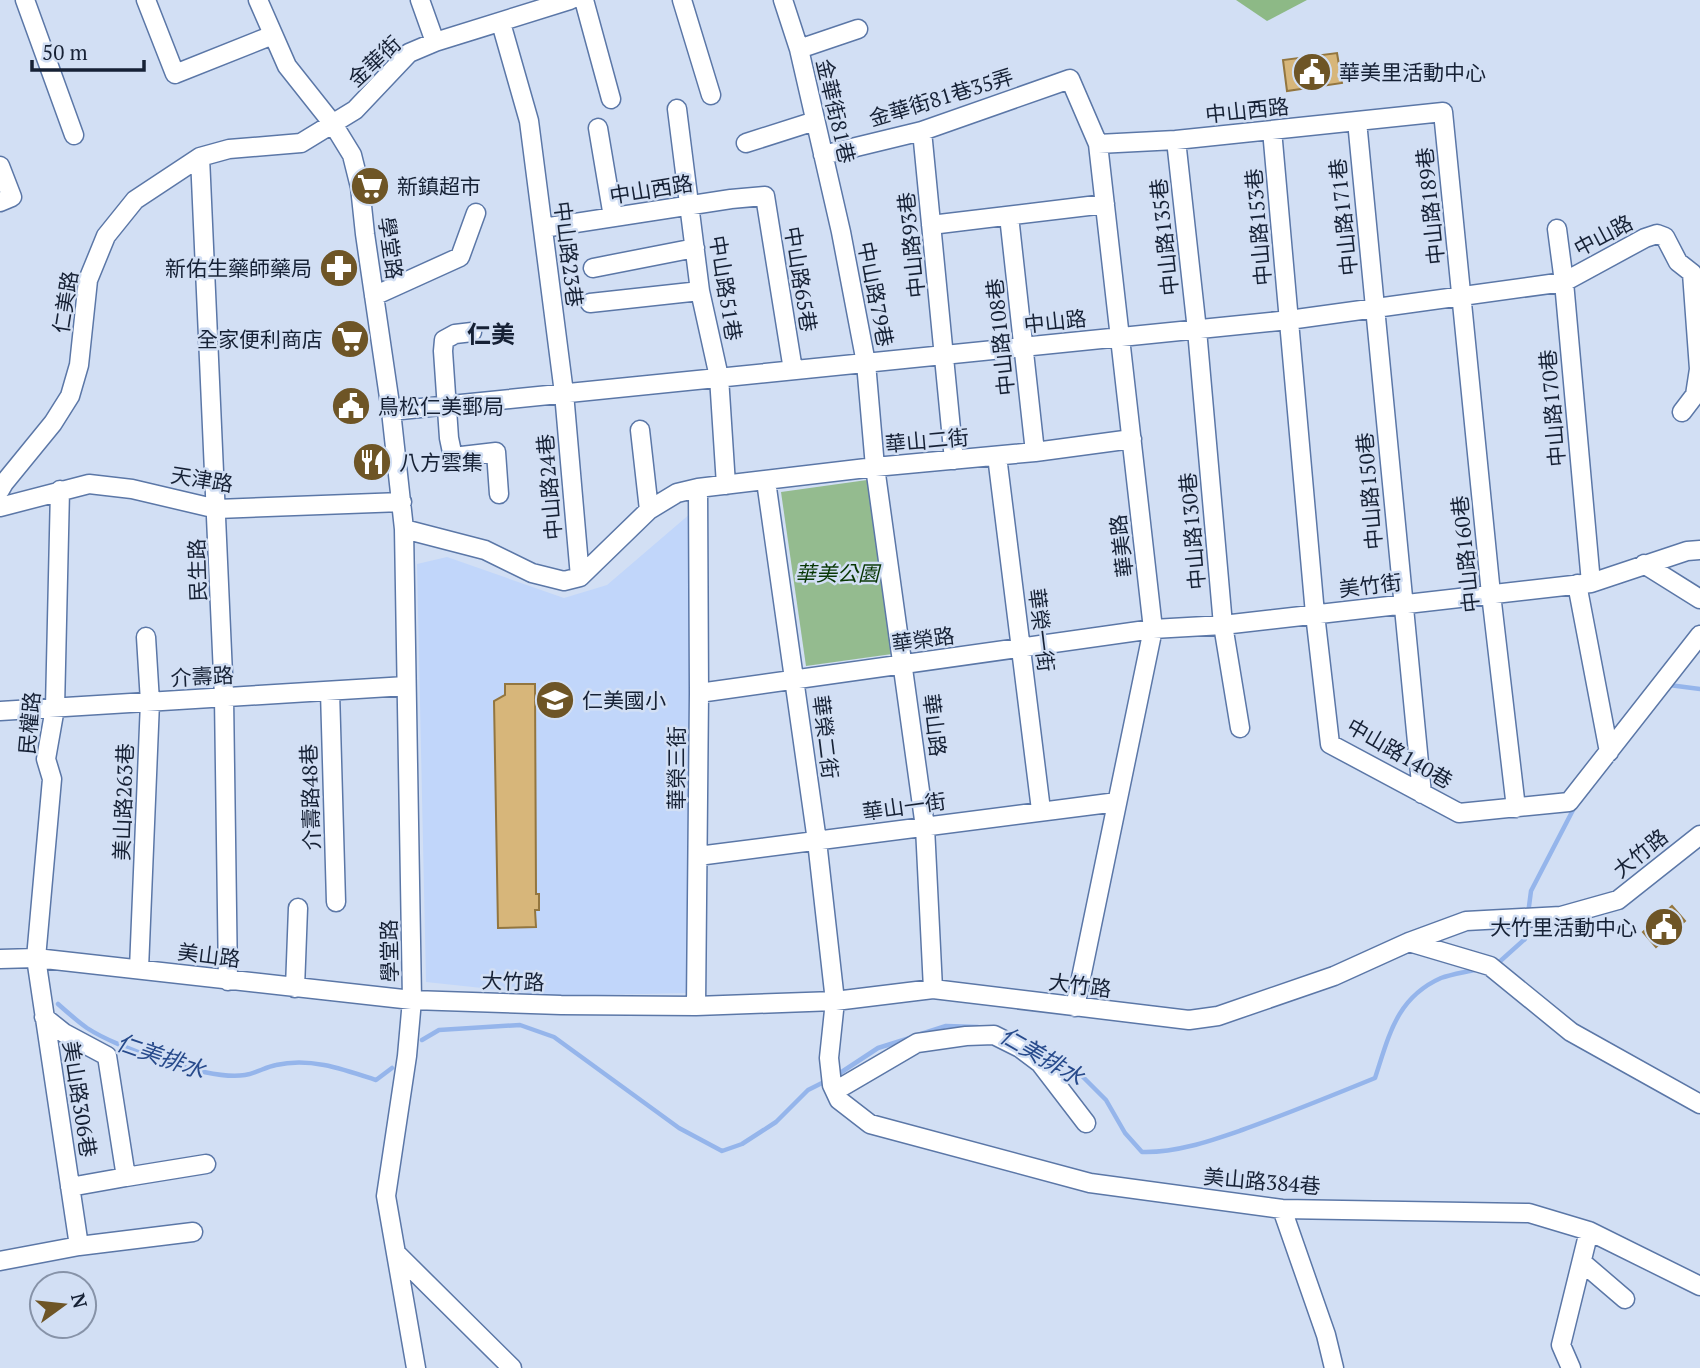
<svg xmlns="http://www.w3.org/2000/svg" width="1700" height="1368" viewBox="0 0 1700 1368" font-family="'PT Serif','Noto Sans TC',serif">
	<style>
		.built { fill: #c1d6fa }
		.green { fill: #94bb8f }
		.forest { fill: #8db986 }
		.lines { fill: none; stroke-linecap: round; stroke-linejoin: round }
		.stream { stroke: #95b5eb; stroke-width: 4.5 }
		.building { fill: #d7b67a; stroke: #93763f; stroke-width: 2 }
		.minor-casing { stroke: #5b77a7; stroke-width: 21 }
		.minor { stroke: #fff; stroke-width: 18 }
		.labels { text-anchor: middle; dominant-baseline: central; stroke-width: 5; stroke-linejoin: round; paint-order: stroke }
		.street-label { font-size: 21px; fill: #162135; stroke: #d2dff4 }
		.poi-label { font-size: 21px; fill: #162135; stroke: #d2dff4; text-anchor: start }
		.park-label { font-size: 21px; font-style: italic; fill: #073603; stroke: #d2dff4 }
		.water-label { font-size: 23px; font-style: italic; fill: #274a8b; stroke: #d2dff4 }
		.quarter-label { font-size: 24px; font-weight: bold; fill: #162135; stroke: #d2dff4 }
	</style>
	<rect width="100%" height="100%" fill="#d2dff4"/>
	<path class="built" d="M691,513L687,993L556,996L426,982L417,564L447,557L564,598L607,585Z"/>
	<path class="green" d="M867,480L892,654L806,666L781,492Z"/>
	<path class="forest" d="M1236,0H1307L1267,21Z"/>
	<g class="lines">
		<path class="stream" d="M1669,685L1700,689
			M1528,914L1531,891L1573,810
			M1497,964L1525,939L1527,922
			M58,1004C67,1012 77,1021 87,1028C117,1048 210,1081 245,1075C256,1073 266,1067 276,1065C310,1057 343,1069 376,1080L392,1068
			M921,1034L946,1026L978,1027
			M422,1040L439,1030L520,1025L554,1037L679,1128L722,1151L742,1144L776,1122L808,1090L826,1081
			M1025,1042L1048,1053L1082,1076L1106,1100L1125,1133L1142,1152C1176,1153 1210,1141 1242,1130C1287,1114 1331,1096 1375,1078C1389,1036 1396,998 1441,978C1452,974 1467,972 1478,969
			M834,1077L878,1048L913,1037"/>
	</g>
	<path class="building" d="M1337,53L1342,83L1287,91L1283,60Z
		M505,684H535L536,894H539V910H535L536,927L498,928L494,701L505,695Z
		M1672,906L1685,921L1656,947L1643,932Z"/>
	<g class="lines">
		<g class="minor-casing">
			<path id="minor" d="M25,0L74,135
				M146,0L175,74L273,35
				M258,0L287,66L333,124L352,155L360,187L365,234L391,411L404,529L412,1000L407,1056L386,1196L416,1368
				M420,0L435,42
				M584,0L611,99
				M682,0L711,95
				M783,0L799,49L841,232L866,363L875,467L925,827L933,989
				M501,23L529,121L564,393L580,577
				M799,49L858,29
				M677,109L700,291L719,377L726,485
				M1357,121L1422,794
				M598,128L613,217
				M1272,130L1315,614L1330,744L1459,813L1569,802L1700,635
				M922,131L954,460
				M1176,140L1197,330L1223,625L1240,728
				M746,143L815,121
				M1098,144L1176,140L1443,112L1491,594L1516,808
				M823,155L922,131L1070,79L1098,144L1153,629L1075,1007
				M200,157L224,697L228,981
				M0,166L12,197L0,202
				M1009,216L1035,452
				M931,225L1105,204
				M543,228L731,199L765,196L793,370
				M1557,229L1564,282L1591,583
				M593,268L695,248
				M374,296L460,257L476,213
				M590,303L700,291
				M472,332L455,334L444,340L443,351L449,438L453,457L496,452L499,494
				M391,411L1289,320L1564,282L1645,238L1657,234L1665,237L1678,262L1692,273
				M1682,412L1695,395L1699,369L1692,273
				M640,430L649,510
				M997,456L1041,810
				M766,481L817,841L835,1001L829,1058L832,1085L839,1100L870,1124L1090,1183L1282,1209L1529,1213L1589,1231L1700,1286
				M0,490L4,483L53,423L70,396L79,365L88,280L106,236L135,200L200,157L229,149L301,143L355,110L409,53L435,42L570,0
				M60,490L55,708L46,759L52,779L36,958L79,1246
				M0,507L89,484L132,489L217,509L402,502
				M404,529L485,550L532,573L564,581L580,577L649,510L677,493L698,488L875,467L1035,452L1132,439
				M1644,564L1700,599
				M1577,584L1609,752
				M330,691L336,902
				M699,693L1153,629L1223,625L1591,583L1687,551L1700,550
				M0,711L406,686
				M698,856L1117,802
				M1409,942L1490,966L1571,1032L1700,1104
				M0,959L36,958L412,1000L561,1005L696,1006L835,1001L933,989L1189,1020L1218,1016L1334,976L1409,942L1466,921L1561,916L1618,900L1700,835
				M139,969L150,702L146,637
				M295,988L298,908
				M696,1006L699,693L698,488
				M44,1017L64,1033L107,1056L126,1177L70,1187
				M835,1091L917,1043L966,1036L994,1035L1020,1048L1040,1063L1086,1123
				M126,1177L206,1164
				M1282,1209L1326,1335L1334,1368
				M396,1253L512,1368
				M0,1261L79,1246L193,1232
				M1583,1263L1625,1299
				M1571,1368L1561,1345L1589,1231"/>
		</g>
		<use href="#minor" class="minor"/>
	</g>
	<defs>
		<g id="civic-disc" transform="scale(2.0125)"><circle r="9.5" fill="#6e5526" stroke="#d2dff4"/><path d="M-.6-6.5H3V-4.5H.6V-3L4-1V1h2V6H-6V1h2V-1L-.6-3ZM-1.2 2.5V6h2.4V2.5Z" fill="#fff"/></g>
		<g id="supermarket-disc" transform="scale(2.0125)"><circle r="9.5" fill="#6e5526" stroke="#d2dff4"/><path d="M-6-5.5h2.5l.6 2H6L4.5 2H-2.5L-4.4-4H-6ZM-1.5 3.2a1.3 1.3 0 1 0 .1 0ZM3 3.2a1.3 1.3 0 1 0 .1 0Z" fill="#fff"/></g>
		<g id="pharmacy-disc" transform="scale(2.0125)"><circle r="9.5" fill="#6e5526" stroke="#d2dff4"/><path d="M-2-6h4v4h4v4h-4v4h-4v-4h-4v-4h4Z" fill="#fff"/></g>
		<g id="restaurant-disc" transform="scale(2.0125)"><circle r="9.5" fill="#6e5526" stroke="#d2dff4"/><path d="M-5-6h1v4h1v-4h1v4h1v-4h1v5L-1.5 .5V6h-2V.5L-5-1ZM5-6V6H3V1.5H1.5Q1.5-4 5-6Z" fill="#fff"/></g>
		<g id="school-disc" transform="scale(2.0125)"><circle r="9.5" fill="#6e5526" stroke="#d2dff4"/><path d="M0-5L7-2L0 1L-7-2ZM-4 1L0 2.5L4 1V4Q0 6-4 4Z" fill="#fff"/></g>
	</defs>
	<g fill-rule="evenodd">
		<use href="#civic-disc" x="1312" y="72"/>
		<use href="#supermarket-disc" x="370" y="186"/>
		<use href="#pharmacy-disc" x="339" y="268"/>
		<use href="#supermarket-disc" x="350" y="339"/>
		<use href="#civic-disc" x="351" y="406"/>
		<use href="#restaurant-disc" x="372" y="462"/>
		<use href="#school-disc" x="555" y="700"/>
		<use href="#civic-disc" x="1664" y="927"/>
	</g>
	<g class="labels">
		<g class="street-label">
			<text transform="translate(374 61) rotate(-43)">金華街</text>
			<text transform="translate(941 97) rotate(-17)">金華街81巷35弄</text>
			<text transform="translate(1247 110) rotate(-6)">中山西路</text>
			<text transform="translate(836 111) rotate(77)">金華街81巷</text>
			<text transform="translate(651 189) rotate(-9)">中山西路</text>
			<text transform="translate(1430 206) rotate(-96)">中山路189巷</text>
			<text transform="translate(1343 217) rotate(-96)">中山路171巷</text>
			<text transform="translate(1258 227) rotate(-95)">中山路153巷</text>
			<text transform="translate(1603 235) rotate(-28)">中山路</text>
			<text transform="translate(1164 237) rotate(-96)">中山路135巷</text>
			<text transform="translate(911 245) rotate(-96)">中山路93巷</text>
			<text transform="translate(391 248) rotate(82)">學堂路</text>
			<text transform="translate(569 254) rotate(83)">中山路23巷</text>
			<text transform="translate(801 279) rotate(81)">中山路65巷</text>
			<text transform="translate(726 288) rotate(81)">中山路51巷</text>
			<text transform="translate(876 294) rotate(79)">中山路79巷</text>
			<text transform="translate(65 302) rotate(-81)">仁美路</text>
			<text transform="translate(1055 321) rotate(-6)">中山路</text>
			<text transform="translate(1000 337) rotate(-96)">中山路108巷</text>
			<text transform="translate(1552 408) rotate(-95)">中山路170巷</text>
			<text transform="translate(927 440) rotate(-5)">華山二街</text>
			<text transform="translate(202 479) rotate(9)">天津路</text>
			<text transform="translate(549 487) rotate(-95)">中山路24巷</text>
			<text transform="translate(1369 491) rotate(-95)">中山路150巷</text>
			<text transform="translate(1192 531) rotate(-95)">中山路130巷</text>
			<text transform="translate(1121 546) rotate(-97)">華美路</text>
			<text transform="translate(1465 554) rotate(-96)">中山路160巷</text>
			<text transform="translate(197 570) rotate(-92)">民生路</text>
			<text transform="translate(1370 585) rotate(-7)">美竹街</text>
			<text transform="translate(1042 630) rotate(83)">華榮一街</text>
			<text transform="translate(923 639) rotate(-8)">華榮路</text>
			<text transform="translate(202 676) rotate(-3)">介壽路</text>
			<text transform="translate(29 723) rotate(-85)">民權路</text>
			<text transform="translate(935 725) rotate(83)">華山路</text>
			<text transform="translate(826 737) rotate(83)">華榮二街</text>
			<text transform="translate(1400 753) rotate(30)">中山路140巷</text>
			<text transform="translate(676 768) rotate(-90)">華榮三街</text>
			<text transform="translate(310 797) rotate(-92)">介壽路48巷</text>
			<text transform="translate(123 802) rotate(-88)">美山路263巷</text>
			<text transform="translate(904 806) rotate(-8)">華山一街</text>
			<text transform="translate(1640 853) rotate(-39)">大竹路</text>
			<text transform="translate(389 951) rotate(-91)">學堂路</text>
			<text transform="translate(209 955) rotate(7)">美山路</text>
			<text transform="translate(513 981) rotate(2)">大竹路</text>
			<text transform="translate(1080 985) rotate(7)">大竹路</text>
			<text transform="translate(80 1099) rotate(81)">美山路306巷</text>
			<text transform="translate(1262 1181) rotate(5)">美山路384巷</text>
		</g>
		<g class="poi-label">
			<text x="1339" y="72">華美里活動中心</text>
			<text x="397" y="186">新鎮超市</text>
			<text x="312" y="268" text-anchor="end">新佑生藥師藥局</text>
			<text x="323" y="339" text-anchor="end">全家便利商店</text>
			<text x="378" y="406">鳥松仁美郵局</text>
			<text x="399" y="462">八方雲集</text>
			<text x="582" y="700">仁美國小</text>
			<text x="1637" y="927" text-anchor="end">大竹里活動中心</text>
		</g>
		<g class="park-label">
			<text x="837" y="573">華美公園</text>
		</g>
		<g class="water-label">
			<text transform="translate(161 1056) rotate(19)">仁美排水</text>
			<text transform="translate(1042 1056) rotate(30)">仁美排水</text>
		</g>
		<g class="quarter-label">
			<text x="491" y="334">仁美</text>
		</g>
	</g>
	<g transform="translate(63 1305) rotate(75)"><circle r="33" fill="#d2dff4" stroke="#8793a8" stroke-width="2"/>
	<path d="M0-5L12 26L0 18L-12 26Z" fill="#6e5526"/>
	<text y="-10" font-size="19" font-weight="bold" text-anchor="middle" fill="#162135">N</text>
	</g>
	<path d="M32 60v10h112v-10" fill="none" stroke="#162135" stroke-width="3.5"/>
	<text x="42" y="60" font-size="21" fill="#162135" stroke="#d2dff4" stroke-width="5" paint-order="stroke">50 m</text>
</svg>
